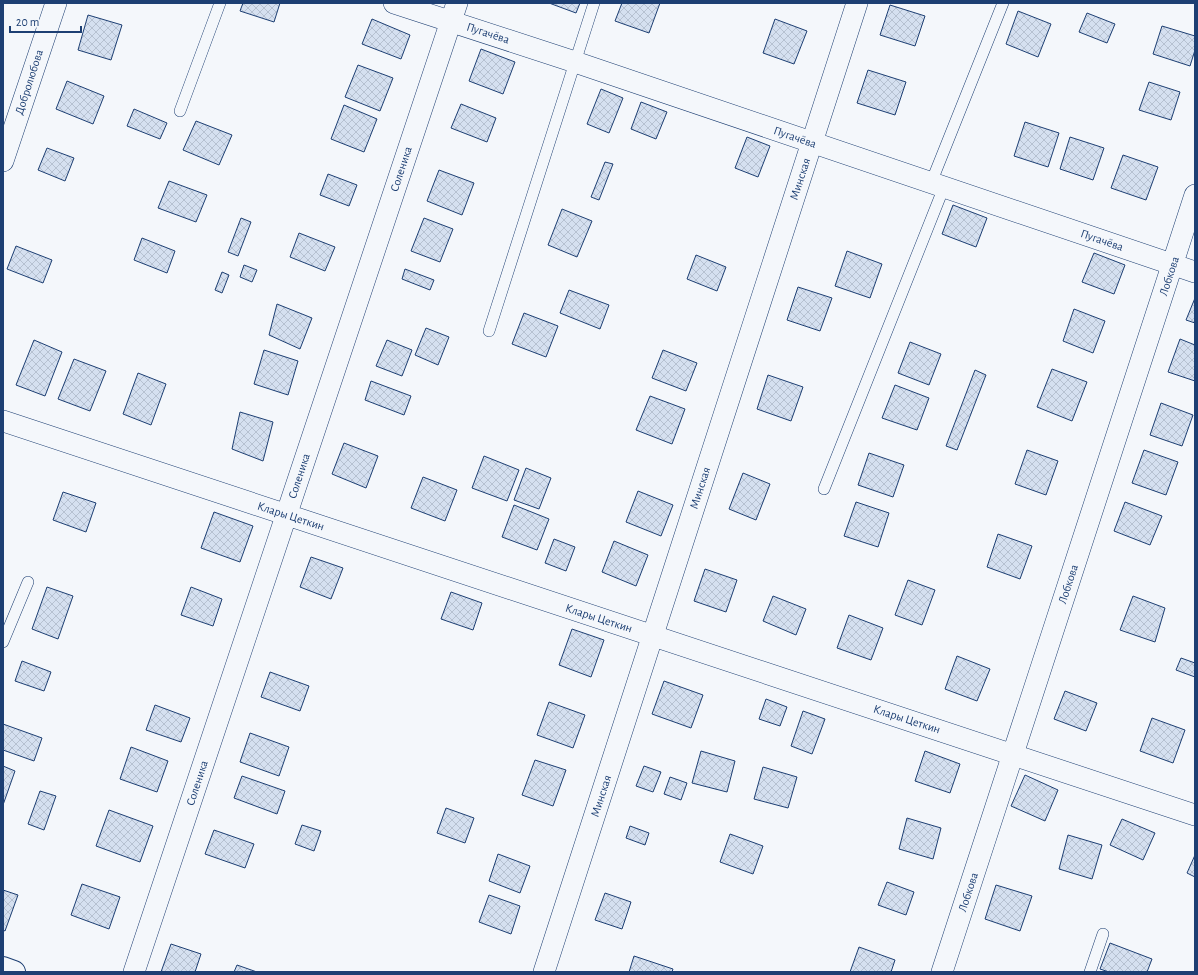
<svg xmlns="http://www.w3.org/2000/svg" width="1198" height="975" viewBox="0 0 1198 975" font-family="'Alegreya Sans',sans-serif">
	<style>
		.building { fill: url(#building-cross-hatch); stroke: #1d3f73 }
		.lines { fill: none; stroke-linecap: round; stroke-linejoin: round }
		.service-casing { stroke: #1d3f73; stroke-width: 12 }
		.minor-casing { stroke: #1d3f73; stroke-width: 22 }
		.tertiary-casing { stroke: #1d3f73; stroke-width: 24 }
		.service { stroke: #f4f7fb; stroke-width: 11 }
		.minor { stroke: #f4f7fb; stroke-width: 21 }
		.tertiary { stroke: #f4f7fb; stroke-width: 22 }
		.labels { text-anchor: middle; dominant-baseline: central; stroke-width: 3; stroke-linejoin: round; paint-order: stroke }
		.street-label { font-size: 12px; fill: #1d3f73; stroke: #f4f7fb }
	</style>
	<defs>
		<pattern id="building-cross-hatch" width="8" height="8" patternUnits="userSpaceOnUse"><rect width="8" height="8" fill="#d5e0f0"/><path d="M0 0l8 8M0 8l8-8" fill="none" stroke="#b6c1d1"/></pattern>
	</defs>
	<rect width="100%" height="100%" fill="#f4f7fb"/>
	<path class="building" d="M243,3H280L274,22L240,11Z
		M549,3H580L576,13Z
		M622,3H660L649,33L615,21Z
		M890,5L925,16L915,46L880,35Z
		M1018,11L1051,24L1038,57L1006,44Z
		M1087,13L1115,24L1107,43L1079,32Z
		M88,15L122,25L111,60L78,50Z
		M372,19L410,35L401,59L362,44Z
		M775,19L807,31L794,64L763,53Z
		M1162,26L1195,36V50L1190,66L1153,54Z
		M481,49L515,62L503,94L469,81Z
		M358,65L393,78L380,111L345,97Z
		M868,70L906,82L895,115L857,103Z
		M67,81L104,96L93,124L56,109Z
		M1149,82L1180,92L1171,120L1139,110Z
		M601,89L623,98L609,133L587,124Z
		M641,102L667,112L656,139L631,129Z
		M461,104L496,118L487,142L451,128Z
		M344,105L377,119L364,152L331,139Z
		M134,109L167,123L160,139L127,126Z
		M196,121L232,135L219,165L183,150Z
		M1025,122L1059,133L1048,167L1014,156Z
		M747,137L770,146L758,177L735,168Z
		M1070,137L1104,148L1093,180L1060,169Z
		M47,148L74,158L65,181L38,170Z
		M1123,155L1158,167L1146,200L1111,188Z
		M605,162L613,164L599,200L591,197Z
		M439,170L474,183L462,215L427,201Z
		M328,174L357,185L349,206L320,195Z
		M169,181L207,195L196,222L158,208Z
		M953,205L987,218L976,247L942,234Z
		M562,209L592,221L577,257L548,245Z
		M241,218L251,222L238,256L228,252Z
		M424,218L453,229L440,262L411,251Z
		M299,233L335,247L325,271L290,257Z
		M142,238L175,251L167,273L134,260Z
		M16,246L52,260L43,283L7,269Z
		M847,251L882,264L870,298L835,286Z
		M1094,253L1125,265L1114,294L1082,282Z
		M696,255L726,267L717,291L687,279Z
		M244,265L257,270L252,282L240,277Z
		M405,269L434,280L430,290L402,279Z
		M222,272L229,275L222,293L215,290Z
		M798,287L832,298L820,331L787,320Z
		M569,290L609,305L600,329L560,313Z
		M1195,298V323L1186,320Z
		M277,304L312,318L300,349L269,335Z
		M1074,309L1105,321L1093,353L1063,341Z
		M524,313L558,326L546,357L512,344Z
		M426,328L449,337L438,365L415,355Z
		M1180,339L1195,345V381L1168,372Z
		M34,340L62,352L45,396L16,385Z
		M387,340L412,350L402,376L376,366Z
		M910,342L941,354L929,385L898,373Z
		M264,350L298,361L288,395L254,384Z
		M663,350L697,363L686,391L652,378Z
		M74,359L106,371L90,411L58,399Z
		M1052,369L1087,382L1072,421L1037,407Z
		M975,370L986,375L957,450L946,446Z
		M138,373L166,384L151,425L123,414Z
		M768,375L803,387L791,421L757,409Z
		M371,381L411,396L404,415L365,400Z
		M895,385L929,398L917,430L882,418Z
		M650,396L685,409L672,444L636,430Z
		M1161,403L1193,415L1182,446L1150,435Z
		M240,412L273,422L263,461L232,449Z
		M344,443L378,456L366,488L332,474Z
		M1027,450L1058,461L1046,495L1015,484Z
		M1144,450L1178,462L1166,495L1132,483Z
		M869,453L904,465L893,497L858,485Z
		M484,456L519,470L507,501L472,488Z
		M526,468L551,478L539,509L514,500Z
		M743,473L770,484L756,520L729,509Z
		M423,477L457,490L445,521L411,508Z
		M638,491L673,505L661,536L626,522Z
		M63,492L96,503L86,532L53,520Z
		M856,502L889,513L878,547L844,536Z
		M1125,502L1162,516L1150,545L1114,531Z
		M514,505L549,519L537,550L502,537Z
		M214,512L253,526L240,562L201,548Z
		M998,534L1032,546L1020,579L987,567Z
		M554,539L575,547L566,571L545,563Z
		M614,541L648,555L636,586L602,572Z
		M311,557L343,568L331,599L300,587Z
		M705,569L737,580L726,612L694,601Z
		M908,580L935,590L922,625L895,615Z
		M47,587L73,596L58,639L32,629Z
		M191,587L222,599L213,626L181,615Z
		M451,592L482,603L473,630L441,619Z
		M773,596L806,609L796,635L763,621Z
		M1133,596L1165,608L1155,642L1120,630Z
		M849,615L883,628L871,660L837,648Z
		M572,629L604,640L591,677L559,665Z
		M957,656L990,669L977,701L945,689Z
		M1181,658L1195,663V677L1176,670Z
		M22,661L51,672L44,691L15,681Z
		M270,672L309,686L300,711L261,697Z
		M664,681L703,695L691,728L652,714Z
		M1065,691L1097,703L1086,731L1054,719Z
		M766,699L787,707L780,726L759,719Z
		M549,702L585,715L573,748L537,735Z
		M155,705L190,718L181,742L146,730Z
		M803,711L825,719L812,754L791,746Z
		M1152,718L1185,730L1173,763L1140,751Z
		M3,724L42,738L34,761L3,750Z
		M250,733L289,747L279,776L240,762Z
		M131,747L168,761L157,792L120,779Z
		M701,751L735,761L727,792L692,783Z
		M925,751L960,764L950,793L915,781Z
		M535,760L566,770L553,806L522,795Z
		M3,766L15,771L3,805Z
		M644,766L661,772L653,792L636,786Z
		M763,767L797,777L788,808L754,799Z
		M1025,775L1058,790L1045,821L1011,806Z
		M242,776L285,791L277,814L234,798Z
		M670,777L687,783L681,800L664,794Z
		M40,791L56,796L44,830L28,824Z
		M446,808L474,818L465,843L437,833Z
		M109,810L153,826L140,862L96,846Z
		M907,818L941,828L933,859L899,849Z
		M1122,819L1155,833L1143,860L1110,845Z
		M302,825L321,831L314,851L295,844Z
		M630,826L649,833L645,845L626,838Z
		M214,830L254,844L245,868L205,854Z
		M730,834L763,846L753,874L720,862Z
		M1068,835L1102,845L1092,879L1059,869Z
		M498,854L530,866L520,893L489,881Z
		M1195,855V877L1187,873Z
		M887,882L914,892L906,915L878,905Z
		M82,884L120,897L109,929L71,915Z
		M996,885L1032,896L1020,931L985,919Z
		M3,890L18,895L5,931L3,930Z
		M605,893L631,902L622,929L595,920Z
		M489,895L520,906L511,934L479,922Z
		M1110,943L1152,959L1147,972H1109L1100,969Z
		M171,944L201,954L195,972H161Z
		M859,947L895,960L891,972H850Z
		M634,956L673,969L672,972H629Z
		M237,965L257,972H234Z"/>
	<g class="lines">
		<g class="service-casing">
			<path id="service" d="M180,111L220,3
				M931,183L1003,3
				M489,331L594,3
				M824,489L944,187
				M3,642L28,582
				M1090,972L1103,934"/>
		</g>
		<g class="minor-casing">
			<path id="minor" d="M394,3L575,62L1195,272
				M3,161L56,3
				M3,421L1195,815
				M134,972L457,3
				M544,972L857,3
				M942,972L1195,195"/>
		</g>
		<g class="tertiary-casing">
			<path id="tertiary" d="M3,968L14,972"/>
		</g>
		<use href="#service" class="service"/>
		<use href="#minor" class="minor"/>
		<use href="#tertiary" class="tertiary"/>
	</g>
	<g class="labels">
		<g class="street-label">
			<text transform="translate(488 33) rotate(18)">Пугачёва</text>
			<text transform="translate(29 82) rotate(-72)">Добролюбова</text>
			<text transform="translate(795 137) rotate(19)">Пугачёва</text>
			<text transform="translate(401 169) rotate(-72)">Соленика</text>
			<text transform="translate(800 179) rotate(-72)">Минская</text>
			<text transform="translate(1102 240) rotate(19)">Пугачёва</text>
			<text transform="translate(1169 276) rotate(-72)">Лобкова</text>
			<text transform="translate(299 476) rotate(-72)">Соленика</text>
			<text transform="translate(700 488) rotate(-72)">Минская</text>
			<text transform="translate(291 516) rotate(18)">Клары Цеткин</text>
			<text transform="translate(1068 584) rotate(-72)">Лобкова</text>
			<text transform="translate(599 618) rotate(18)">Клары Цеткин</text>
			<text transform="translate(907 719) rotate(18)">Клары Цеткин</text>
			<text transform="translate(197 783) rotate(-72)">Соленика</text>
			<text transform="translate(601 796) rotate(-72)">Минская</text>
			<text transform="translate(968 892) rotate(-72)">Лобкова</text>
		</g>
	</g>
	<rect width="1198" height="975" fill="none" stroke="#1d3f73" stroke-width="8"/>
	<path d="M10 26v6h71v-6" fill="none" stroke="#1d3f73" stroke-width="2"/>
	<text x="16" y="26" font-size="12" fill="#1d3f73" stroke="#f4f7fb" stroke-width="3" paint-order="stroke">20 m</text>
</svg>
